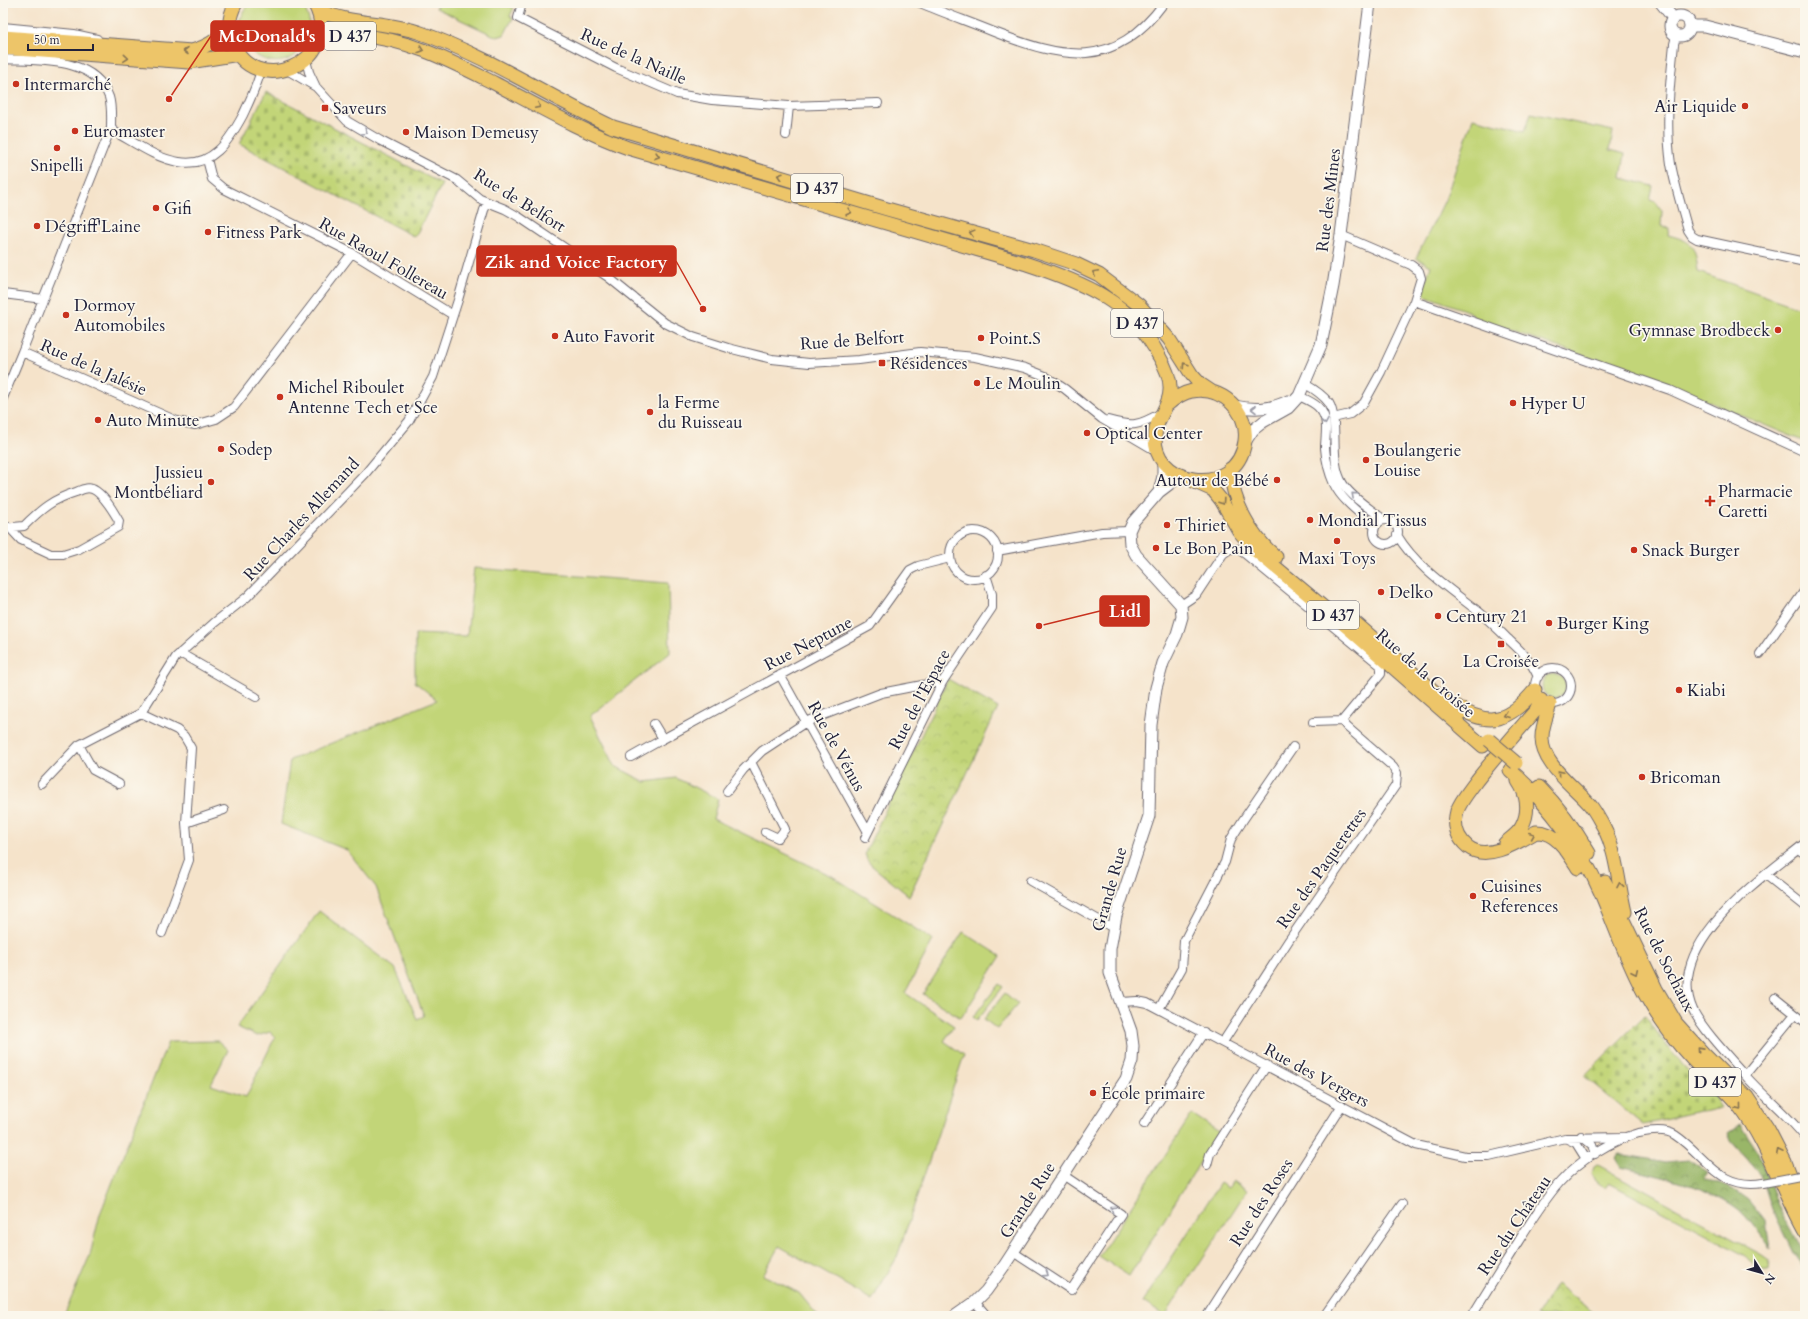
<svg xmlns="http://www.w3.org/2000/svg" width="1808" height="1319" viewBox="0 0 1808 1319" font-family="Cardo,serif">
<defs>
<pattern id="forest-crowns" width="20" height="18" patternUnits="userSpaceOnUse"><rect width="20" height="18" fill="#99b668"/><path d="M2 6a3 3 0 1 1 6 0M12 15a3 3 0 1 1 6 0" fill="none" stroke="#7c9457"/></pattern>
<pattern id="cemetery-stones" width="16" height="16" patternUnits="userSpaceOnUse"><rect width="16" height="16" fill="#c2d578"/><path d="M2 7V4a2 2 0 0 1 4 0v3zM10 15v-3a2 2 0 0 1 4 0v3z" fill="#a6b769"/></pattern>
<pattern id="park-crowns" width="20" height="18" patternUnits="userSpaceOnUse"><rect width="20" height="18" fill="#c2d578"/><path d="M2 6a3 3 0 1 1 6 0M12 15a3 3 0 1 1 6 0" fill="none" stroke="#a6b769"/></pattern>
</defs>
<rect width="100%" height="100%" fill="#fbf7ec"/>
<filter id="ink" filterUnits="userSpaceOnUse"><feTurbulence type="fractalNoise" baseFrequency=".025" numOctaves="2"/><feDisplacementMap in="SourceGraphic" scale="8" xChannelSelector="R" yChannelSelector="G"/><feConvolveMatrix kernelMatrix="1 2 1 2 8 2 1 2 1" color-interpolation-filters="sRGB"/></filter>
<filter id="wash" filterUnits="userSpaceOnUse"><feTurbulence type="fractalNoise" baseFrequency=".012" numOctaves="4" result="noise"/><feDisplacementMap in="SourceGraphic" scale="16" xChannelSelector="R" yChannelSelector="G"/><feGaussianBlur stdDeviation="0.9" result="paint"/><feColorMatrix in="noise" values="0 0 0 0 0 0 0 0 0 0 0 0 0 0 0 0 0 1.4 0 .05"/><feComposite in="paint" operator="in"/></filter>
<g filter="url(#wash)">
<rect width="100%" height="100%" fill="#f5e3ca"/>
<!-- green -->
<path fill="#c2d578" stroke="#727c5a" d="M250,3H300C308,11 313,26 308,37C284,94 212,39 250,3Z
M438,3H504L514,8L510,16L513,18L504,35L497,37L436,8Z
M1531,113L1613,131L1610,150L1625,154L1621,178L1653,186L1650,200L1656,202L1662,211L1661,226L1669,228L1668,235C1695,242 1695,246 1698,272L1805,310V442L1669,385L1474,318L1470,312L1421,294L1431,266L1416,258L1445,200L1473,118L1525,131Z
M474,568L668,583L670,653L590,716L615,766L645,782L676,778L718,799L713,819L832,876L933,940L905,993L954,1026L944,1041L964,1055L897,1257L872,1300L779,1246L763,1275L799,1293L818,1316H70L65,1313L90,1255L100,1214L168,1042L218,1041L228,1050L211,1085L246,1097L275,1037L270,1032L257,1036L237,1027L319,911L395,968L417,1019L424,1016L376,887L347,850L281,824L290,760L437,700L415,682V634L467,636Z
M1542 686a12 12 0 1 1 24 0a12 12 0 1 1-24 0Z
M963,932L1001,956L961,1018L923,994Z
M999,984L1003,987L977,1020L973,1017Z
M1005,993L1018,1004L997,1029L984,1019Z
M1192,1114L1219,1132L1129,1276L1099,1256Z
M1598,1165L1762,1255L1769,1260L1768,1270C1756,1272 1754,1263 1746,1256L1609,1183L1605,1188L1596,1181L1592,1173L1594,1167Z
M1233,1181L1247,1190L1165,1316L1143,1302L1220,1183L1228,1188Z"/>
<!-- forest -->
<path fill="url(#forest-crowns)" stroke="#5e6c52" d="M1740,1124L1757,1150L1779,1207L1799,1246L1805,1253V1270L1793,1253L1772,1209L1761,1175L1731,1141L1728,1132Z
M1619,1154L1666,1162L1689,1160L1708,1172L1704,1178L1734,1190L1748,1200L1766,1222L1770,1249C1762,1237 1753,1222 1743,1213C1712,1186 1659,1177 1621,1167L1615,1157Z"/>
<!-- cemetery -->
<path fill="url(#cemetery-stones)" stroke="#727c5a" d="M266,92L442,184L415,237L239,144Z
M1645,1015C1657,1032 1668,1049 1682,1064C1695,1079 1712,1090 1721,1107L1643,1125L1584,1076Z"/>
<!-- park -->
<path fill="url(#park-crowns)" stroke="#727c5a" d="M948,679L998,708L909,896L871,865L867,860L865,853Z
M1556,1284L1598,1316H1536Z"/>
</g>
<g filter="url(#ink)">
<g fill="none" stroke-linecap="round" stroke-linejoin="round">
<defs>
<path id="minor" d="M522,3L518,18L616,68L677,94L712,100L789,106L878,103
M920,3C944,13 969,22 994,32C1063,59 1114,71 1164,3
M3,27L74,34L97,39
M1676,36L1674,44C1670,84 1665,124 1671,164C1675,186 1682,208 1688,230L1692,236L1697,239L1805,262
M3,59C39,61 94,56 109,97C112,107 111,118 111,128L22,352L177,421L195,425L216,419L234,407L352,253
M306,60L309,72L316,87L347,121L381,141L457,180L480,199L505,209L519,217L608,277L665,323L693,337L728,348L772,359L809,363L859,360L920,352L975,357L1025,368L1045,376L1065,389L1102,419L1158,452
M287,70L316,87
M111,128L115,132C135,143 157,159 179,162C212,168 229,141 243,115C250,100 257,86 261,70
M786,135L789,106
M207,159L212,179L224,189L352,253L453,315
M1341,235L1411,265L1419,271L1421,278L1414,301
M3,294L43,299
M1305,384C1314,389 1323,395 1329,403C1340,422 1328,460 1343,484C1352,498 1371,509 1384,520
M1299,396C1305,399 1313,402 1318,407C1330,418 1325,434 1325,448C1326,461 1329,473 1334,484C1342,501 1361,514 1375,527
M3,398L22,352
M1333,418L1350,414L1364,403L1381,372L1414,301L1670,390L1805,452
M1108,420C1133,427 1138,426 1161,413
M1374 532a12 12 0 1 1 24 0a12 12 0 1 1-24 0Z
M3,528L24,526C41,509 53,499 76,492C83,489 89,486 96,491C106,498 113,511 119,521L118,527L79,549L63,554H51L21,540L9,527
M950 555a24 24 0 1 1 48 0a24 24 0 1 1-48 0Z
M1397,535C1417,568 1450,589 1479,612C1489,620 1499,630 1508,639C1522,652 1530,659 1538,677
M997,551L1102,532L1129,531
M1181,605L1196,595L1223,554L1230,549H1238L1245,554L1381,666V674L1342,721
M180,653L256,697
M1760,654L1805,590
M1535 686a18 18 0 1 1 36 0a18 18 0 1 1-36 0Z
M780,675L868,832
M141,713L177,730L184,736L191,748L186,823L189,860L162,933
M1313,722L1342,721
M663,739L870,626L910,570L918,566L950,558
M631,757L663,739L654,724
M751,762L785,829L778,838L765,832
M42,784L79,745
M119,784L93,770L79,745L141,713L176,657L214,623L247,597L365,474L409,421L433,377L458,300L484,210L488,202
M727,791L743,770L762,751L806,722L881,693L943,681
M186,823L224,810
M865,838L943,681L992,608V594L986,575
M1805,843C1762,878 1663,944 1693,1010C1703,1030 1728,1056 1744,1074C1763,1096 1787,1114 1805,1137
M1798,849L1805,854
M1766,875L1805,906
M1030,881L1113,928
M1121,1002L1137,1001L1147,1003L1416,1145L1465,1156H1489L1565,1138L1626,1137
M1159,1009L1182,968L1184,941L1225,862L1231,839L1243,820L1293,747
M1795,1014L1805,1022
M1223,1042L1289,940L1396,785L1397,773L1393,767L1347,727L1342,721
M1745,1075L1795,1014L1775,998
M1144,1124L1204,1032
M1581,1136L1592,1145L1595,1154
M1565,1138L1576,1143L1586,1159
M1207,1165L1210,1154L1267,1065
M1013,1252L1071,1290L1121,1214L1063,1175
M975,1302L987,1316
M1207,1316L1342,1105
M1324,1316L1402,1204
M1472,1316C1487,1291 1503,1266 1518,1242C1531,1221 1544,1200 1560,1182C1580,1160 1610,1141 1639,1133C1649,1131 1666,1129 1675,1135C1708,1157 1717,1190 1763,1183"/>
<path id="tertiary" d="M1661,3L1673,18
M1670 26a10 10 0 1 1 20 0a10 10 0 1 1-20 0Z
M1690,26H1705L1805,52
M1234,406C1253,410 1270,410 1288,401
M1245,442L1253,430L1263,422L1288,408L1299,396L1321,345L1333,286L1341,235L1370,3
M1159,492L1163,476V461
M955,1316L975,1302L986,1291L1004,1266L1126,1079L1132,1061L1133,1046L1131,1031L1110,973V949L1116,916L1149,816L1151,725L1156,688L1163,663L1177,634L1182,617L1181,605L1136,555L1130,544L1129,531L1133,522L1159,492L1180,476"/>
<path id="primary" d="M236,3C229,15 228,28 232,41C251,101 345,63 315,5
M318,10C350,25 387,21 421,33C488,56 549,97 613,127L887,209L1034,250L1076,264L1099,275L1139,305L1169,339L1192,375L1200,384L1212,392
M3,37L192,51C211,45 218,40 229,24
M318,42C332,39 345,35 360,36C407,38 452,62 494,83C538,106 581,131 628,148L1027,264C1082,282 1131,301 1159,356C1165,366 1171,378 1170,390C1170,405 1159,415 1156,429C1145,486 1237,501 1245,441C1249,411 1222,386 1192,391C1183,393 1175,398 1168,404
M3,48L189,62L239,54
M1230,469C1233,503 1250,535 1276,557
M1195,482L1213,490L1221,500L1239,531L1255,550L1347,627L1483,746
M1345,614L1460,714
M1541,700L1536,710C1516,733 1496,756 1477,780C1470,790 1461,800 1457,811C1453,825 1457,838 1468,847C1487,862 1518,842 1536,832C1556,831 1568,852 1578,868
M1550,704C1547,715 1542,726 1542,737C1541,764 1574,786 1590,805C1595,811 1599,819 1603,826C1617,852 1618,883 1625,912
M1456,706C1490,729 1510,720 1535,690
M1510,770C1546,801 1581,847 1600,891C1615,925 1627,963 1646,996C1659,1019 1674,1040 1692,1059C1707,1075 1726,1089 1739,1106C1769,1144 1781,1191 1805,1232
M1539,787C1559,807 1575,829 1589,853
M1505,843C1511,838 1519,833 1522,826C1530,811 1527,794 1518,781
M1605,882L1656,989L1676,1023L1703,1053L1747,1097L1768,1129L1785,1162L1805,1212"/>
</defs>
<!-- minor casing -->
<use href="#minor" stroke="#6c666d" stroke-width="10"/>
<!-- tertiary casing -->
<use href="#tertiary" stroke="#6c666d" stroke-width="13"/>
<!-- primary casing -->
<use href="#primary" stroke="#6c666d" stroke-width="15"/>
<!-- minor -->
<use href="#minor" stroke="#fff" stroke-width="8"/>
<!-- tertiary -->
<use href="#tertiary" stroke="#fff" stroke-width="11"/>
<!-- primary -->
<use href="#primary" stroke="#edc569" stroke-width="13"/>
<defs>
<path id="minor-bridge" d="M1763,1183L1805,1175"/>
<path id="primary-bridge" d="M1489,740L1516,763"/>
</defs>
<!-- minor-bridge casing -->
<use href="#minor-bridge" stroke="#6c666d" stroke-width="10" stroke-linecap="butt"/>
<!-- primary-bridge casing -->
<use href="#primary-bridge" stroke="#6c666d" stroke-width="15" stroke-linecap="butt"/>
<!-- minor-bridge -->
<use href="#minor-bridge" stroke="#fff" stroke-width="8"/>
<!-- primary-bridge -->
<use href="#primary-bridge" stroke="#edc569" stroke-width="13"/>
</g>
<!-- one-way arrows -->
<defs><path id="oneway-chevron" d="M-2-3.5L2.5 0L-2 3.5" fill="none" stroke-width="1.6" stroke-linecap="round" stroke-linejoin="round"/></defs>
<g stroke="#887452">
<use href="#oneway-chevron" transform="translate(421 50) rotate(19)"/>
<use href="#oneway-chevron" transform="translate(186 51) rotate(180)"/>
<use href="#oneway-chevron" transform="translate(126 58) rotate(5)"/>
<use href="#oneway-chevron" transform="translate(538 106) rotate(27)"/>
<use href="#oneway-chevron" transform="translate(657 156) rotate(16)"/>
<use href="#oneway-chevron" transform="translate(780 176) rotate(-163)"/>
<use href="#oneway-chevron" transform="translate(849 212) rotate(16)"/>
<use href="#oneway-chevron" transform="translate(972 233) rotate(-165)"/>
<use href="#oneway-chevron" transform="translate(1095 273) rotate(-153)"/>
<use href="#oneway-chevron" transform="translate(1185 365) rotate(-124)"/>
<use href="#oneway-chevron" transform="translate(1222 502) rotate(57)"/>
<use href="#oneway-chevron" transform="translate(1506 715) rotate(160)"/>
<use href="#oneway-chevron" transform="translate(1560 773) rotate(-131)"/>
<use href="#oneway-chevron" transform="translate(1532 835) rotate(-23)"/>
<use href="#oneway-chevron" transform="translate(1620 885) rotate(-101)"/>
<use href="#oneway-chevron" transform="translate(1635 972) rotate(65)"/>
<use href="#oneway-chevron" transform="translate(1700 1049) rotate(-132)"/>
<use href="#oneway-chevron" transform="translate(1739 1107) rotate(51)"/>
<use href="#oneway-chevron" transform="translate(1779 1151) rotate(-117)"/>
</g>
<g stroke="#9c9ca7">
<use href="#oneway-chevron" transform="translate(365 132) rotate(30)"/>
<use href="#oneway-chevron" transform="translate(1254 409) rotate(-180)"/>
<use href="#oneway-chevron" transform="translate(1325 422) rotate(80)"/>
<use href="#oneway-chevron" transform="translate(1354 495) rotate(-138)"/>
<use href="#oneway-chevron" transform="translate(1113 1209) rotate(-146)"/>
<use href="#oneway-chevron" transform="translate(1046 1274) rotate(33)"/>
</g>
</g>
<!-- markers -->
<g fill="#c8321e" stroke="#fbf7ec" stroke-width="1.5">
<circle cx="16" cy="84" r="4"/>
<circle cx="1745" cy="106" r="4"/>
<rect x="321" y="104" width="8" height="8" rx="2"/>
<circle cx="75" cy="131" r="4"/>
<circle cx="406" cy="132" r="4"/>
<circle cx="57" cy="148" r="4"/>
<circle cx="156" cy="208" r="4"/>
<circle cx="37" cy="226" r="4"/>
<circle cx="208" cy="232" r="4"/>
<circle cx="66" cy="315" r="4"/>
<circle cx="1778" cy="330" r="4"/>
<circle cx="555" cy="336" r="4"/>
<circle cx="981" cy="338" r="4"/>
<rect x="878" y="359" width="8" height="8" rx="2"/>
<circle cx="977" cy="383" r="4"/>
<circle cx="280" cy="397" r="4"/>
<circle cx="1513" cy="403" r="4"/>
<circle cx="650" cy="412" r="4"/>
<circle cx="98" cy="420" r="4"/>
<circle cx="1087" cy="433" r="4"/>
<circle cx="221" cy="449" r="4"/>
<circle cx="1366" cy="460" r="4"/>
<circle cx="1277" cy="480" r="4"/>
<circle cx="211" cy="482" r="4"/>
<path d="M1708 495h4v4h4v4h-4v4h-4v-4h-4v-4h4z"/>
<circle cx="1310" cy="520" r="4"/>
<circle cx="1167" cy="525" r="4"/>
<circle cx="1337" cy="541" r="4"/>
<circle cx="1156" cy="548" r="4"/>
<circle cx="1634" cy="550" r="4"/>
<circle cx="1381" cy="592" r="4"/>
<circle cx="1438" cy="616" r="4"/>
<circle cx="1549" cy="623" r="4"/>
<rect x="1497" y="640" width="8" height="8" rx="2"/>
<circle cx="1679" cy="690" r="4"/>
<circle cx="1642" cy="777" r="4"/>
<circle cx="1473" cy="896" r="4"/>
<circle cx="1093" cy="1093" r="4"/>
</g>
<g text-anchor="middle" stroke-width="3.5" stroke-linejoin="round" paint-order="stroke">
<!-- shield labels -->
<g fill="#fbf7ec" stroke="#636270" stroke-width="1">
<rect x="324" y="22" width="52" height="28" rx="3"/>
<rect x="791" y="174" width="52" height="28" rx="3"/>
<rect x="1111" y="309" width="52" height="28" rx="3"/>
<rect x="1307" y="601" width="52" height="28" rx="3"/>
<rect x="1689" y="1068" width="52" height="28" rx="3"/>
</g>
<g font-size="16" font-weight="bold" fill="#22223b">
<text x="350" y="42">D 437</text>
<text x="817" y="194">D 437</text>
<text x="1137" y="329">D 437</text>
<text x="1333" y="621">D 437</text>
<text x="1715" y="1088">D 437</text>
</g>
<!-- street labels -->
<g font-size="17" fill="#22223b" stroke="#fbf7ec">
<text transform="translate(634 56) rotate(24)" y="6">Rue de la Naille</text>
<text transform="translate(520 200) rotate(32)" y="6">Rue de Belfort</text>
<text transform="translate(1328 200) rotate(-83)" y="6">Rue des Mines</text>
<text transform="translate(384 258) rotate(30)" y="6">Rue Raoul Follereau</text>
<text transform="translate(852 340) rotate(-4)" y="6">Rue de Belfort</text>
<text transform="translate(94 367) rotate(24)" y="6">Rue de la Jalésie</text>
<text transform="translate(301 519) rotate(-47)" y="6">Rue Charles Allemand</text>
<text transform="translate(808 643) rotate(-28)" y="6">Rue Neptune</text>
<text transform="translate(1426 673) rotate(41)" y="6">Rue de la Croisée</text>
<text transform="translate(919 699) rotate(-62)" y="6">Rue de l'Espace</text>
<text transform="translate(837 746) rotate(61)" y="6">Rue de Vénus</text>
<text transform="translate(1321 868) rotate(-55)" y="6">Rue des Paquerettes</text>
<text transform="translate(1109 889) rotate(-74)" y="6">Grande Rue</text>
<text transform="translate(1665 959) rotate(63)" y="6">Rue de Sochaux</text>
<text transform="translate(1317 1075) rotate(28)" y="6">Rue des Vergers</text>
<text transform="translate(1027 1200) rotate(-57)" y="6">Grande Rue</text>
<text transform="translate(1261 1202) rotate(-57)" y="6">Rue des Roses</text>
<text transform="translate(1514 1225) rotate(-56)" y="6">Rue du Château</text>
</g>
<!-- poi labels -->
<g font-size="17" fill="#22223b" stroke="#fbf7ec" text-anchor="start">
<text x="24" y="90">Intermarché</text>
<text x="1737" y="112" text-anchor="end">Air Liquide</text>
<text x="333" y="114">Saveurs</text>
<text x="83" y="137">Euromaster</text>
<text x="414" y="138">Maison Demeusy</text>
<text x="57" y="171" text-anchor="middle">Snipelli</text>
<text x="164" y="214">Gifi</text>
<text x="45" y="232">Dégriff'Laine</text>
<text x="216" y="238">Fitness Park</text>
<text x="74" y="311">Dormoy<tspan x="74" dy="20">Automobiles</tspan></text>
<text x="1770" y="336" text-anchor="end">Gymnase Brodbeck</text>
<text x="563" y="342">Auto Favorit</text>
<text x="989" y="344">Point.S</text>
<text x="890" y="369">Résidences</text>
<text x="985" y="389">Le Moulin</text>
<text x="288" y="393">Michel Riboulet<tspan x="288" dy="20">Antenne Tech et Sce</tspan></text>
<text x="658" y="408">la Ferme<tspan x="658" dy="20">du Ruisseau</tspan></text>
<text x="1521" y="409">Hyper U</text>
<text x="106" y="426">Auto Minute</text>
<text x="1095" y="439">Optical Center</text>
<text x="229" y="455">Sodep</text>
<text x="1374" y="456">Boulangerie<tspan x="1374" dy="20">Louise</tspan></text>
<text x="203" y="478" text-anchor="end">Jussieu<tspan x="203" dy="20">Montbéliard</tspan></text>
<text x="1269" y="486" text-anchor="end">Autour de Bébé</text>
<text x="1718" y="497">Pharmacie<tspan x="1718" dy="20">Caretti</tspan></text>
<text x="1318" y="526">Mondial Tissus</text>
<text x="1175" y="531">Thiriet</text>
<text x="1164" y="554">Le Bon Pain</text>
<text x="1642" y="556">Snack Burger</text>
<text x="1337" y="564" text-anchor="middle">Maxi Toys</text>
<text x="1389" y="598">Delko</text>
<text x="1446" y="622">Century 21</text>
<text x="1557" y="629">Burger King</text>
<text x="1501" y="667" text-anchor="middle">La Croisée</text>
<text x="1687" y="696">Kiabi</text>
<text x="1650" y="783">Bricoman</text>
<text x="1481" y="892">Cuisines<tspan x="1481" dy="20">References</tspan></text>
<text x="1101" y="1099">École primaire</text>
</g>
</g>
<!-- callouts -->
<path fill="none" stroke="#c8321e" stroke-width="1.5" d="M169 99L211 36M703 309L676 261M1039 626L1100 611"/>
<g fill="#c8321e" stroke="#fbf7ec" stroke-width="1.5">
<circle cx="169" cy="99" r="4"/>
<circle cx="703" cy="309" r="4"/>
<circle cx="1039" cy="626" r="4"/>
</g>
<g fill="#c8321e" stroke="#c8321e" stroke-width="1.5">
<rect x="211" y="21" width="113" height="30" rx="4"/>
<rect x="477" y="246" width="199" height="30" rx="4"/>
<rect x="1100" y="596" width="49" height="30" rx="4"/>
</g>
<g font-size="18" text-anchor="middle" font-weight="bold" fill="#fff">
<text x="267" y="42">McDonald's</text>
<text x="576" y="268">Zik and Voice Factory</text>
<text x="1125" y="617">Lidl</text>
</g>
<!-- margin -->
<rect width="1808" height="1319" fill="none" stroke="#fbf7ec" stroke-width="16"/>
<!-- north arrow -->
<g transform="translate(1762 1273) rotate(127)" stroke="#fbf7ec" stroke-width="3" paint-order="stroke">
<path d="M0-3L7 15L0 10L-7 15Z" fill="#22223b"/>
<text y="-6" font-size="11" font-weight="bold" text-anchor="middle" fill="#22223b">N</text>
</g>
<!-- scale -->
<path d="M28 44v6h65v-6" fill="none" stroke="#22223b" stroke-width="2"/>
<text x="34" y="44" font-size="12" fill="#22223b" stroke="#fbf7ec" stroke-width="3" paint-order="stroke">50 m</text>
</svg>
